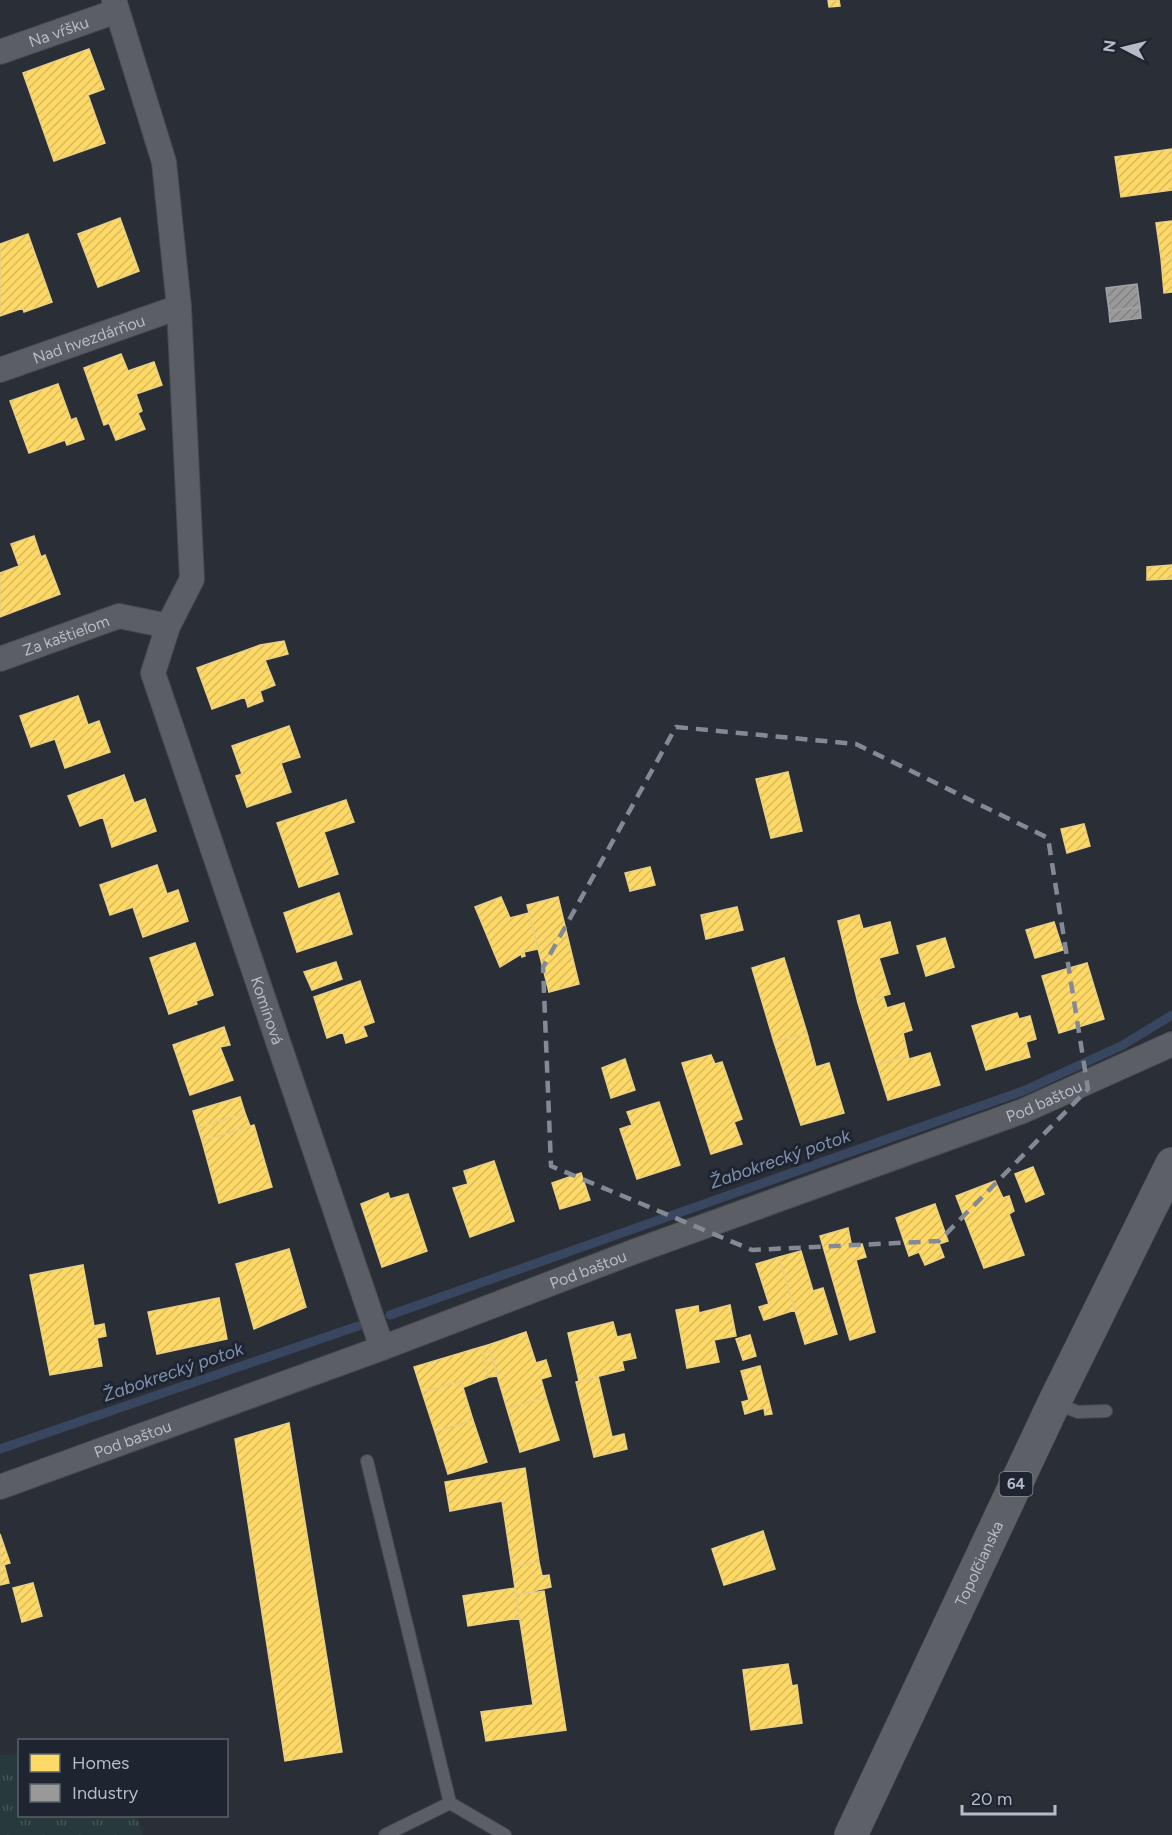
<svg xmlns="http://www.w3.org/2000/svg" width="1172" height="1835" viewBox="0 0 1172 1835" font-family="Figtree,sans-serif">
<defs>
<pattern id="park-tufts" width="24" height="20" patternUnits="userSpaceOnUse" patternTransform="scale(1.5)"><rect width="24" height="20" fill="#27393c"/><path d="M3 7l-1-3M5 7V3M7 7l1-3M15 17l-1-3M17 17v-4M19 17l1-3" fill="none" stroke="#445457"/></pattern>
<pattern id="homes-hatch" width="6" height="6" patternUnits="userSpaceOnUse" patternTransform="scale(1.5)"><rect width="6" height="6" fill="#ffd966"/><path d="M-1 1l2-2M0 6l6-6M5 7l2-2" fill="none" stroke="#d7b95e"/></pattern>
<pattern id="industry-hatch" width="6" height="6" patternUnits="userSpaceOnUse" patternTransform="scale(1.5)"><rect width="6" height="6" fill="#999"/><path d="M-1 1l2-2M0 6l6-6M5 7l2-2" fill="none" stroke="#808182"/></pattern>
</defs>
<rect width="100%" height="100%" fill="#2a2f37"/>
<!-- park -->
<path fill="url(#park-tufts)" d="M19,1754L20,1816H137L143,1835H0V1755Z"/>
<!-- homes -->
<path fill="url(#homes-hatch)" stroke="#e9d083" stroke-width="1.5" d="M828,0H839L840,6L829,7Z
M89,49L104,89L88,95L105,143L54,161L23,73Z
M1172,149V190L1121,197L1115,157Z
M120,218L139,271L98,287L78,234Z
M1172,221V256L1161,258L1156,223Z
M28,234L52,302L24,312L23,308L0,316V244Z
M1172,256V292L1164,293L1161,258Z
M121,354L128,371L154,362L162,385L136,394L142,411L138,413L145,429L116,440L109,423L104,425L84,368Z
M58,384L71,420L76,418L84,439L67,445L65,440L29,453L10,401Z
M34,536L41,557L45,555L60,594L0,617V573L19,566L11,544Z
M1172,565V579L1147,580V567Z
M284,641L288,654L265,660L275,685L260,691L263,701L248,707L245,697L212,709L197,668L260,645Z
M78,696L88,725L99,721L110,752L65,768L55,739L31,747L20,716Z
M289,726L300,757L281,763L291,792L247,807L236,776L242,774L232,746Z
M788,772L802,831L771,838L756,779Z
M124,775L134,803L145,799L156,831L112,847L103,817L80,826L68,796Z
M346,800L354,822L324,832L338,874L299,887L277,823Z
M1084,824L1090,846L1067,853L1061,829Z
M157,865L167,894L178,890L188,921L143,937L133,907L110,915L100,885Z
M650,867L655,885L630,891L625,873Z
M339,893L352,934L297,952L284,913Z
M501,897L510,918L529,913L538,949L524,952L525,956L522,957L521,954L500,967L475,907Z
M558,897L579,984L549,992L527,905Z
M737,907L743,930L706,939L701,915Z
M859,915L863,929L890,922L898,953L879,958L890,994L858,1003L838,921Z
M1054,922L1063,950L1035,958L1026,930Z
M945,938L954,967L926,976L917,946Z
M195,943L213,995L196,1001L197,1004L169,1014L150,958Z
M784,958L807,1033L774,1042L752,968Z
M336,962L342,979L312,990L304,972Z
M1087,963L1104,1019L1059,1033L1042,976Z
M360,981L374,1022L363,1026L367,1036L346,1043L343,1032L327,1038L314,997Z
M883,996L887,1008L904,1003L912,1030L903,1033L908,1055L877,1065L858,1003Z
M1017,1013L1019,1019L1030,1016L1036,1039L1026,1042L1030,1057L986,1070L972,1026Z
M224,1027L230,1045L220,1047L233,1080L190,1095L173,1045Z
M807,1033L816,1067L829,1063L844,1113L801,1125L774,1042Z
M930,1053L940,1085L888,1100L877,1065L908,1055L909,1059Z
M711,1055L715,1064L722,1062L742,1119L734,1122L742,1144L711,1154L682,1063Z
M625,1059L635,1090L611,1098L602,1068Z
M240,1097L245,1113L198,1128L193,1111Z
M659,1102L680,1165L637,1179L620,1129L632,1125L627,1112Z
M245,1113L250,1126L202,1141L198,1128Z
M254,1125L272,1187L219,1203L202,1141Z
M494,1161L514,1221L470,1237L453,1188L468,1184L464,1171Z
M1033,1167L1044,1194L1026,1202L1015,1174Z
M581,1173L590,1200L560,1209L552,1183Z
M995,1181L1003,1198L1009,1196L1014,1211L1009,1214L1024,1255L984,1268L956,1196Z
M388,1193L390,1199L408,1194L427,1251L382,1267L361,1204Z
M935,1204L948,1241L939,1244L944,1257L925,1265L919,1252L909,1256L896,1218Z
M848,1228L852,1248L862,1244L866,1257L856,1260L875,1332L850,1340L820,1236Z
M289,1249L306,1307L254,1329L236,1264Z
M801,1251L813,1291L823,1288L837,1334L805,1344L779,1257Z
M779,1257L795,1310L764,1320L759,1307L769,1304L756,1264Z
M83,1265L94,1326L104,1324L106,1336L97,1338L102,1366L50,1375L30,1275Z
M219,1298L227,1339L157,1354L148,1312Z
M730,1305L736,1336L714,1340L719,1362L687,1368L676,1310L698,1306L699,1313Z
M613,1322L617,1337L630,1334L636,1358L622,1361L624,1370L579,1381L568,1333Z
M526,1332L536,1363L546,1360L551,1376L541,1379L546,1397L507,1409L488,1345Z
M750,1335L756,1356L743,1360L736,1339Z
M488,1345L498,1376L489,1377L481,1347Z
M481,1347L489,1377L464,1387L461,1381L422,1392L414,1367Z
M760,1366L772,1414L765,1415L764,1408L745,1414L742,1402L749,1400L741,1371Z
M598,1376L612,1437L624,1434L627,1449L594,1457L576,1382Z
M461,1381L473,1420L435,1432L422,1392Z
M546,1397L559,1440L520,1452L507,1409Z
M473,1420L487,1462L448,1474L435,1432Z
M289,1423L342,1752L285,1761L235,1439Z
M525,1468L539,1562L512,1567L502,1501L450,1511L445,1482Z
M763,1531L775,1569L724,1585L712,1549Z
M0,1534L10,1563L0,1566Z
M539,1562L542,1576L549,1575L551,1587L516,1595L512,1567Z
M4,1564L9,1583L0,1585V1566Z
M33,1583L42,1616L22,1622L13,1588Z
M515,1588L520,1618L468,1626L463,1596Z
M544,1591L566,1730L486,1741L481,1712L533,1705L516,1595Z
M788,1664L792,1686L797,1685L802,1723L751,1730L743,1670Z"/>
<!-- industry -->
<path fill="url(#industry-hatch)" stroke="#a1a3a7" stroke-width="1.5" d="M1137,284L1140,307L1109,311L1106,288Z
M1140,307L1141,318L1110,322L1109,311Z"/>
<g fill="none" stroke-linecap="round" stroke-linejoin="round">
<!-- stream -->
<path stroke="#39465f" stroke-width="9" d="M390,1315L1023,1091L1123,1045L1172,1015
M0,1449L358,1326"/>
<defs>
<path id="lane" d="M1055,1403L1078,1412L1106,1411
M367,1461L450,1803L505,1835
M385,1835L450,1803"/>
<g id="street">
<path id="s1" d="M114,0L164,162L179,307L192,579L168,626L153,673L382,1348"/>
<path id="s2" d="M0,52L117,11"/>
<path id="s3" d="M0,370L179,307"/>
<path id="s4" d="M0,659L119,616L168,626"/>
<path id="s5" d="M0,1487L382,1348L633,1252L1023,1111L1172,1044"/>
</g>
<g id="primary">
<path id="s6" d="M851,1835L1054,1403L1172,1164"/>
</g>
</defs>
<!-- lane casing -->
<use href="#lane" stroke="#464a50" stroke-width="14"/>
<!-- street casing -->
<use href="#street" stroke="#464a50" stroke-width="26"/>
<!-- primary casing -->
<use href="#primary" stroke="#484c54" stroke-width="34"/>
<!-- lane -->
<use href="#lane" stroke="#5b5e65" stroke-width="12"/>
<!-- street -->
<use href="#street" stroke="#5b5e65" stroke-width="24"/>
<!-- primary -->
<use href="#primary" stroke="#5d6066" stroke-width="33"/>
</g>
<!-- marked area -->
<path fill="none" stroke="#848a95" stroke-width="4.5" stroke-dasharray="12 8" stroke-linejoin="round" d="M676,727L856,744L1048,838L1088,1089L939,1241L752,1250L551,1166L543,967Z"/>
<g text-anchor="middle" stroke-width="6" stroke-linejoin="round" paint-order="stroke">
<!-- shield labels -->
<rect fill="#1e2531" stroke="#888e9b" stroke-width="1.5" x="999.5" y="1472" width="33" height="24" rx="4.5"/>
<g font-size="15" font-weight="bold" fill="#b5bbc8">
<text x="1016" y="1489">64</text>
</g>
<!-- street labels -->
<g font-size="16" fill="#b5bbc8" stroke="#1e2531">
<text dy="6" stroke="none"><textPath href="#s2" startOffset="62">Na vŕšku</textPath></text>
<text dy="6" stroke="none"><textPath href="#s3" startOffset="94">Nad hvezdárňou</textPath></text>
<text dy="6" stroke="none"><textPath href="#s4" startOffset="70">Za kaštieľom</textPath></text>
<text dy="6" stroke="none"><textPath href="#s1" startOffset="1046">Komínová</textPath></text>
<text dy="6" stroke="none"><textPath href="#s5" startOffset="1113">Pod baštou</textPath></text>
<text dy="6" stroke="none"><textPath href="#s5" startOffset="627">Pod baštou</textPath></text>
<text dy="6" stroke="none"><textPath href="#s5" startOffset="141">Pod baštou</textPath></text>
<text dy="6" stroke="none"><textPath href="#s6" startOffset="300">Topoľčianska</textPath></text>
</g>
<!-- water labels -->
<g font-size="18" font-style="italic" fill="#7e90ae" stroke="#1e2531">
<text transform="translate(780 1159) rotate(-19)" y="6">Žabokrecký potok</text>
<text transform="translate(173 1372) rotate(-19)" y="6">Žabokrecký potok</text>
</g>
</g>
<!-- legend -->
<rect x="18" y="1739" width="210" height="78" fill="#1e2531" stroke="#5a616d" stroke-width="1.5"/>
<rect x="30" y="1754" width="30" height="18" fill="#ffd966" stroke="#5a616d" stroke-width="1.5"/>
<text x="72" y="1769" font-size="18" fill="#b5bbc8">Homes</text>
<rect x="30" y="1784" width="30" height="18" fill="#999999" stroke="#5a616d" stroke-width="1.5"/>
<text x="72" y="1799" font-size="18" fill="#b5bbc8">Industry</text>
<!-- north arrow -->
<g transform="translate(1124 48) rotate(277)" stroke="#1e2531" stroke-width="4.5" paint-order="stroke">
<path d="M0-4.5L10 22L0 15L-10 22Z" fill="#b5bbc8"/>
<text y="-9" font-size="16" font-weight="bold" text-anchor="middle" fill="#b5bbc8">N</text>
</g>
<!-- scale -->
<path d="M962 1805v9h93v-9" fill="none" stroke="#b5bbc8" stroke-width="3"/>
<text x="971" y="1805" font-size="18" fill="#b5bbc8" stroke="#1e2531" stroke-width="4.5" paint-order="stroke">20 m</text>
</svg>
